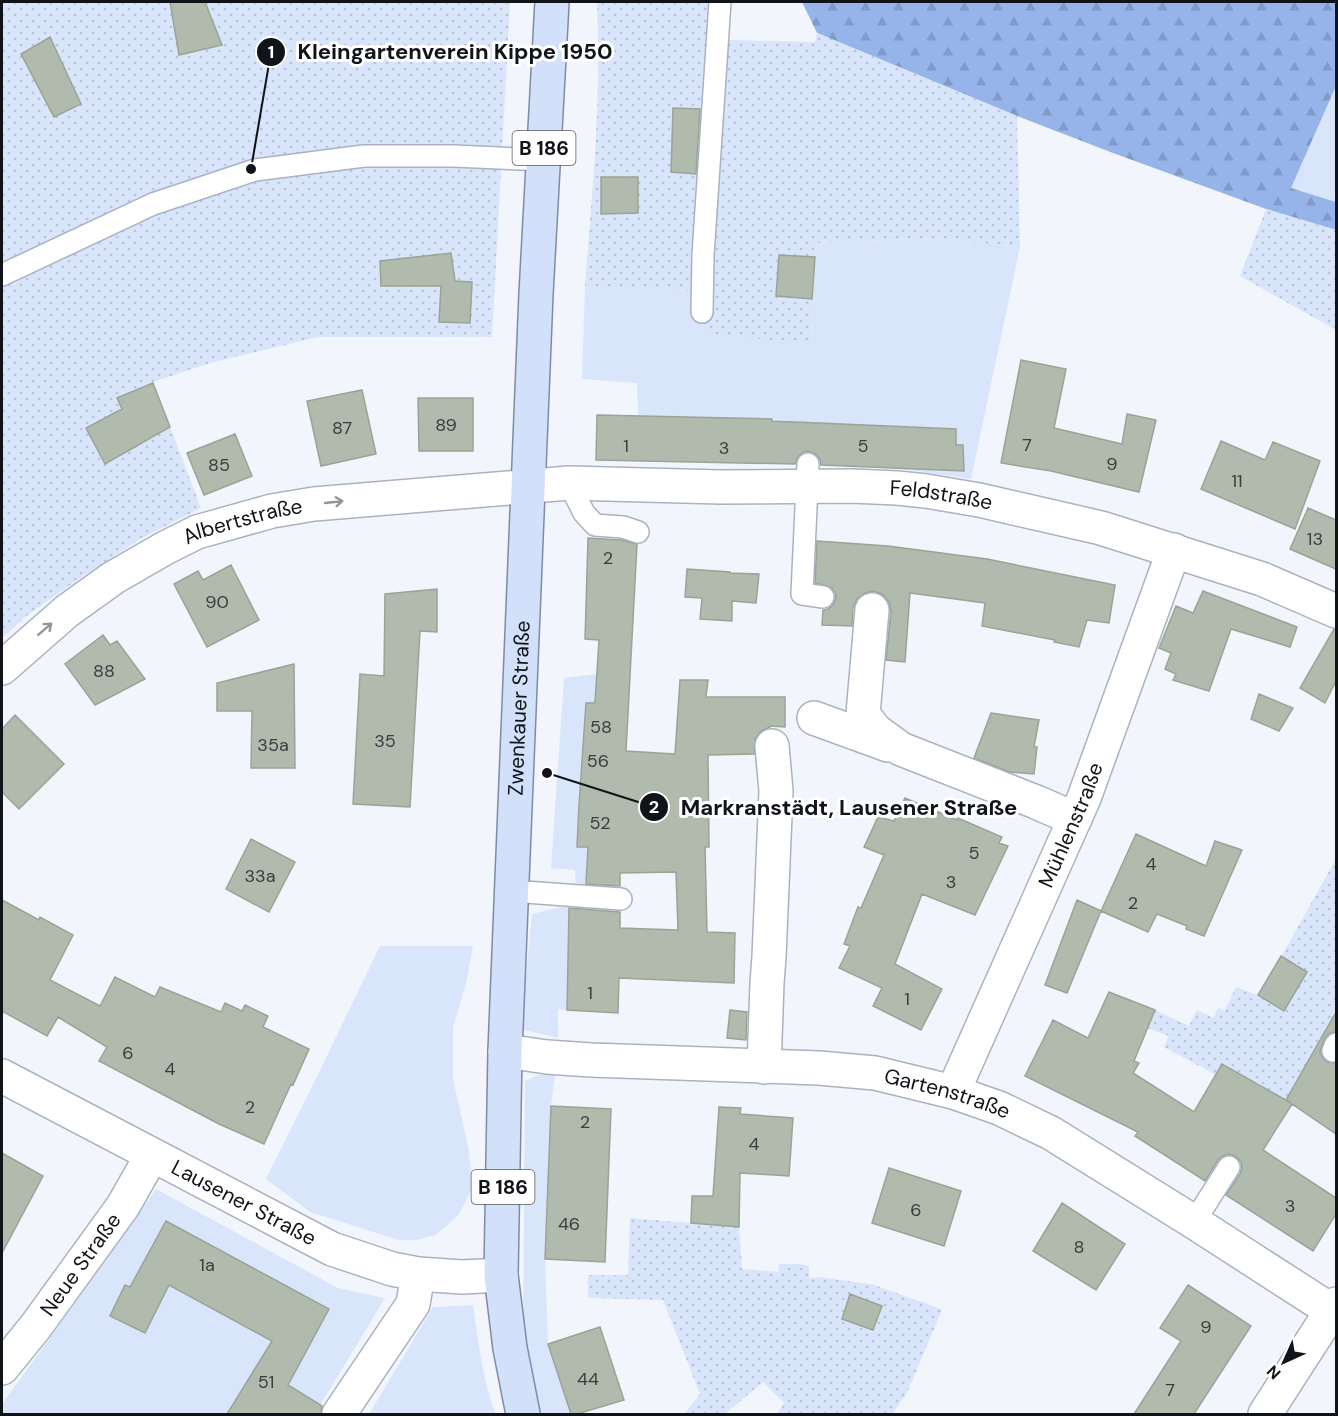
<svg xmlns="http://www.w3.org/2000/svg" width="1338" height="1416" viewBox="0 0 1338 1416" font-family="'DM Sans',sans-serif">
<defs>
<pattern id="forest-firs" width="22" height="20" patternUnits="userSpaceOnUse" patternTransform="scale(1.5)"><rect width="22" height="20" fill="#97b4ea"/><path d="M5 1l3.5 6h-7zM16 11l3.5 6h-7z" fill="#819ac8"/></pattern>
<pattern id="garden-dots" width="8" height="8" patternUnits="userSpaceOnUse" patternTransform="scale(1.5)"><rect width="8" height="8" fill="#d9e5fb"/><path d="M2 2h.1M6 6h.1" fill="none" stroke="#b9c4d6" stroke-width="1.8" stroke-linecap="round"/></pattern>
</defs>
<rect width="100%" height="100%" fill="#f2f6fc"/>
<!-- green -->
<path fill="#d9e5fb" d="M1336,86V202L1290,188Z
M935,238L1020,247L971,479L903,469L905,427L822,424L772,419L638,416L637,383L582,379L585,286L696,291L711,321L811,343L815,243Z
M597,674L595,703H586L585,721L593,752H582L577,847H588L586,889H576L575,870L551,868L564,678Z
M569,905L567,1010L558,1009V1038L521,1029L532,914Z
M380,946H473L466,984L453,1027V1079L469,1151L471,1169L472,1185L469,1195L459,1214L450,1223L435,1235L417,1240H399L310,1212L266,1179L309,1093Z
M538,1075H555L551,1106L545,1259L548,1343L571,1414H541L535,1399L523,1337L525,1081Z
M156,1189L338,1288L385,1298L315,1414H2V1404L102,1266Z
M473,1305C478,1339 483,1383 496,1414H369L433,1307Z"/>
<!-- forest -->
<path fill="url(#forest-firs)" d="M802,2H1336V86L1291,188L1336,202V230L1266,209L1113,153L1017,116L817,33Z"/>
<!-- garden -->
<path fill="url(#garden-dots)" d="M2,2H510L492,337H318L210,363L153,382L201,508L142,538L77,580L25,617L2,638Z
M597,2H704L712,5L725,40L815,42L817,33L1017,116L1020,247L935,238L815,243L811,343L710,335V321L694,320L696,291L585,286C592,191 602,96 597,2Z
M1266,209L1336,230V330L1240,276Z
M1336,859V1007L1332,1015L1336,1019V1026L1312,1064L1299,1093L1291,1106L1269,1093L1216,1075L1164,1047L1169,1036L1147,1028L1155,1010L1189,1026L1197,1010L1213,1018L1218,1008L1225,1010L1236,987L1260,996L1294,995L1307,972L1281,957Z
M630,1218L739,1227L742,1269L778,1272L779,1264H799L809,1266V1278L818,1277L871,1284L930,1305L942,1310L907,1393L892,1414H777L784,1403L763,1382L725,1414H684L700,1394L663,1300L588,1298V1275H628Z"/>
<!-- building -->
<path fill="#b0bbad" stroke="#99a496" stroke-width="1.5" d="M170,2H205L222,45L179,55Z
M50,37L81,104L54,117L21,54Z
M673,108L700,109L696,174L671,172Z
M601,177H638V213L601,214Z
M451,253L455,281L472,282L470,323L439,322L441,286H381L380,261Z
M779,255L815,257L812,299L776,296Z
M1021,360L1066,369L1054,428L1122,444L1127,414L1156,420L1139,492L1051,471L1001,463Z
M153,383L170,427L105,464L86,428L122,409L117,398Z
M362,390L376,454L321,466L307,401Z
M418,398H473V451H419Z
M597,415L772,419V421L956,429V445H963L964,471L821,465L820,459L815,454L808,451L803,452L798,457L795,464L596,460Z
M235,434L252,476L204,495L187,453Z
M1221,441L1265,460L1273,442L1320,461L1295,529L1201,489Z
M1308,508L1336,520V569L1290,549Z
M588,538L621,540L637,544L626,751L675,754L680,680H708L706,697H785V727L770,726V727L761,731L755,739L754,754L708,755L709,847H705L707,932L735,933L734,983L619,978L618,1013L567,1010L569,908L620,912V928L678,930L676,872L620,873V886L586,884L588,847H577L579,805L586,703H595L599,640L585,639Z
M817,541L888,546L987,559L1115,585L1109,623L1087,620L1079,647L1054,642L1055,640L982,626L985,603L910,593L905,662L886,660L891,611L889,602L882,594L873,591L865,593L857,599L853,608L852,626L822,625L823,610L828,609L833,605L836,598L835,592L830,587L815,583Z
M231,565L259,620L207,647L174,584L198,571L203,580Z
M687,569L730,572V573L759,574L756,603L732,601V621L700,619L702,598L685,597Z
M437,589V632L420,631L410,807L353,804L360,674L384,676L385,594Z
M1203,591L1297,627L1290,647L1231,629L1209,691L1173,680L1176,674L1165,669L1171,653L1159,648L1176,606L1193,613Z
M1334,629H1336V681L1325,703L1300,688Z
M103,635L110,645L117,641L145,679L95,705L65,664Z
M294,664L295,768H251L252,711H217V683Z
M1259,694L1293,708L1279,731L1251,719Z
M991,713L1039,720L1034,747H1037L1034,774L1010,772L974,758Z
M15,715L64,764L19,809L2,792V729Z
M905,798L957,820L958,818L1002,837L999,843L1008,846L975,915L922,894L895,964L942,989L921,1030L873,1006L882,988L839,968L850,946L844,944L858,907L861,908L884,855L864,847L878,817L894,821Z
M1136,834L1206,866L1215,841L1242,850L1204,936L1186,929L1187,926L1157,914L1148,932L1101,911Z
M251,839L295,862L269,912L226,889Z
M2,900L39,920L40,917L73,935L50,980L100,1006L115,977L155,997L160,987L221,1012L225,1003L242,1011L245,1005L268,1016L263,1027L309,1049L293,1085L291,1084L264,1144L219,1124L99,1061L107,1047L58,1017L47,1036L2,1011Z
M1077,900L1101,911L1067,993L1045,985Z
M1281,956L1307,972L1284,1011L1258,995Z
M1109,992L1155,1010L1134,1061L1139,1063L1133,1073L1194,1112L1222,1064L1291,1103L1286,1100L1336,1012V1032L1328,1034L1324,1039L1320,1052L1323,1058L1327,1062L1336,1063V1134L1292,1104L1263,1150L1336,1198V1214L1313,1251L1226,1195L1240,1174L1242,1168L1241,1162L1235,1156L1229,1154L1223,1156L1218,1160L1205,1181L1135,1136L1138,1132L1025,1076L1053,1020L1088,1038Z
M730,1010L747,1012L746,1040L727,1038Z
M551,1106L611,1109L605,1262L545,1259Z
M719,1107L741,1108L740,1114L793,1118L789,1176L740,1173L739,1227L691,1223L692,1196H713Z
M2,1153L43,1176L2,1253Z
M889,1168L961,1191L944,1246L872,1223Z
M1062,1203L1125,1244L1096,1290L1033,1251Z
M166,1221L329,1309L288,1385L322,1406L321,1414H227L272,1341L169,1285L145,1333L110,1316L125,1285L130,1287Z
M1188,1285L1251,1326L1194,1414H1134L1181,1341L1160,1328Z
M850,1294L882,1306L873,1330L842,1319Z
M600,1327L624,1400L577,1414H571L548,1344Z"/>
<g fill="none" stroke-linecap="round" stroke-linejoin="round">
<defs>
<path id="service" d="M2,275L153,204L255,170L364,156H454L544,160
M702,312L703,255L720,2
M808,464L802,594L823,597
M569,483L584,513L595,525L623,527L638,532
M511,891L621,899
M1333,1051L1336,1044
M1194,1222L1229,1167"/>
<g id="minor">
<path d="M872,610L863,714L875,730L901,749L1036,802L1075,819"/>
<path id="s1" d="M2,668L67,611L113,578L165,548L197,532L272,511L314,504L569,483L721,487L852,486L897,488L926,491L979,500L1101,528L1262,579L1336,611"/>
<path d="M814,718L888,745"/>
<path id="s2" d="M505,1051L547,1057L591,1060L819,1068L875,1073L953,1092L999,1108L1051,1133L1194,1222L1332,1311"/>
<path d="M764,1067L767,983L769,957L776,791L772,746"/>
<path id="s3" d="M2,1076L332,1249L392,1269L418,1274L462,1277L501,1275"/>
<path id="s4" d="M953,1092L1084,798L1174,550"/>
<path id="s5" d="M2,1368L36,1326L123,1206L152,1155"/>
<path d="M339,1414L413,1304L418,1274"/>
<path d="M1265,1414L1336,1304"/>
</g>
<g id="primary">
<path id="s6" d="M523,1414L510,1348L501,1275L505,1051L536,294L552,2"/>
</g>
</defs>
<!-- service casing -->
<use href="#service" stroke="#aab2c1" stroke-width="24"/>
<!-- minor casing -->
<use href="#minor" stroke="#aab2c1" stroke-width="36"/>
<!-- primary casing -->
<use href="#primary" stroke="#7c8ba8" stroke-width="36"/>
<!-- service -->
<use href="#service" stroke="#fff" stroke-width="21"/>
<!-- minor -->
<use href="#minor" stroke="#fff" stroke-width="33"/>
<!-- primary -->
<use href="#primary" stroke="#d3e0fa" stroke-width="33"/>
</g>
<!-- one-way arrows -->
<defs><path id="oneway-shaft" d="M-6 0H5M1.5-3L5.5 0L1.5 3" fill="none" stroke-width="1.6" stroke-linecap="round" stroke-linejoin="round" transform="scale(1.5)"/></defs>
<g stroke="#939597">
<use href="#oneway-shaft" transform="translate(334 502) rotate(-6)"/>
<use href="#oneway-shaft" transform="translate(45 629) rotate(-41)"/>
</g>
<g text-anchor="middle" stroke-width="6" stroke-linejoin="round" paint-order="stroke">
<!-- number labels -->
<g font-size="18" fill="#383d3d">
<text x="446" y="431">89</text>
<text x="342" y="434">87</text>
<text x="1027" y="451">7</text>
<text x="626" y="452">1</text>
<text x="863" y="452">5</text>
<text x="724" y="454">3</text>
<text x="1112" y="470">9</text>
<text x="219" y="471">85</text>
<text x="1237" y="487">11</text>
<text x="1315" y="545">13</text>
<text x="608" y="564">2</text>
<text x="217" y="608">90</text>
<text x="104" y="677">88</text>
<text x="601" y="733">58</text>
<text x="385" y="747">35</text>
<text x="273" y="751">35a</text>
<text x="598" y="767">56</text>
<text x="600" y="829">52</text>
<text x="974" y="859">5</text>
<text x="1151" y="870">4</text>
<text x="260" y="882">33a</text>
<text x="951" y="888">3</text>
<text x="1133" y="909">2</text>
<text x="590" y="999">1</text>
<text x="907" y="1005">1</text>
<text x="128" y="1059">6</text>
<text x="170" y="1075">4</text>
<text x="250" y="1113">2</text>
<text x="585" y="1128">2</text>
<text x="754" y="1150">4</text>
<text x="1290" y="1212">3</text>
<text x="916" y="1216">6</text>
<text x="569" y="1230">46</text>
<text x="1079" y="1253">8</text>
<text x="207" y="1271">1a</text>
<text x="1206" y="1333">9</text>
<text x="588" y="1385">44</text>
<text x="266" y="1388">51</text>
<text x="1170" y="1396">7</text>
</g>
<!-- shield labels -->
<g fill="#fff" stroke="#585a5d" stroke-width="1.5">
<rect x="512.5" y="131" width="63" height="34" rx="4.5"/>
<rect x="471.5" y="1170" width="63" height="34" rx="4.5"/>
</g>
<g font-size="20" font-weight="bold" fill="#101318">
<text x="544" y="155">B 186</text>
<text x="503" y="1194">B 186</text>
</g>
<!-- street labels -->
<g font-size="21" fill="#101318" stroke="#fff">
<text dy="7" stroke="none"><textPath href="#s1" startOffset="988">Feldstraße</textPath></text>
<text dy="7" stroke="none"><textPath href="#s1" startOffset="286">Albertstraße</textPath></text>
<text dy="7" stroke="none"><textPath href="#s6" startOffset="708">Zwenkauer Straße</textPath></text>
<text dy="7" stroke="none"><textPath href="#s4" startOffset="292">Mühlenstraße</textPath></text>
<text dy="7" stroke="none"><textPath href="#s2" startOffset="446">Gartenstraße</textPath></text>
<text dy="7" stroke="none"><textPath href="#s3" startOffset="273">Lausener Straße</textPath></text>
<text dy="7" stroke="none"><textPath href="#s5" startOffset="130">Neue Straße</textPath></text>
</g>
</g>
<!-- callouts -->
<path fill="none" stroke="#101318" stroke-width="2" d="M251 169L271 52M547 773L654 807"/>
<g fill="#101318" stroke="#fff" stroke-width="2">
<circle cx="251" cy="169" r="6"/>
<circle cx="547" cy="773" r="6"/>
<circle cx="271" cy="52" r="15"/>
<circle cx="654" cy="807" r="15"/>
</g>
<g font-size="18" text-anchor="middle" font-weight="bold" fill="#fff">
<text x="271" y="58">1</text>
<text x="654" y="813">2</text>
</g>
<g font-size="22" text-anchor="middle" font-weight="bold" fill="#101318" stroke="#fff" stroke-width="6" stroke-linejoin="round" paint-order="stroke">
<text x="455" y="59">Kleingartenverein Kippe 1950</text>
<text x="849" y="815">Markranstädt, Lausener Straße</text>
</g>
<!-- border -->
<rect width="1338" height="1416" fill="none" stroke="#101318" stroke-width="6"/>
<!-- north arrow -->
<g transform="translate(1284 1362) rotate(225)" stroke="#ffffff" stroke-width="4.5" paint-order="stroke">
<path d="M0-4.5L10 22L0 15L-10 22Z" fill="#101318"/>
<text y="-9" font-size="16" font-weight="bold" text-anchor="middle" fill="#101318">N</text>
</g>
</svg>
